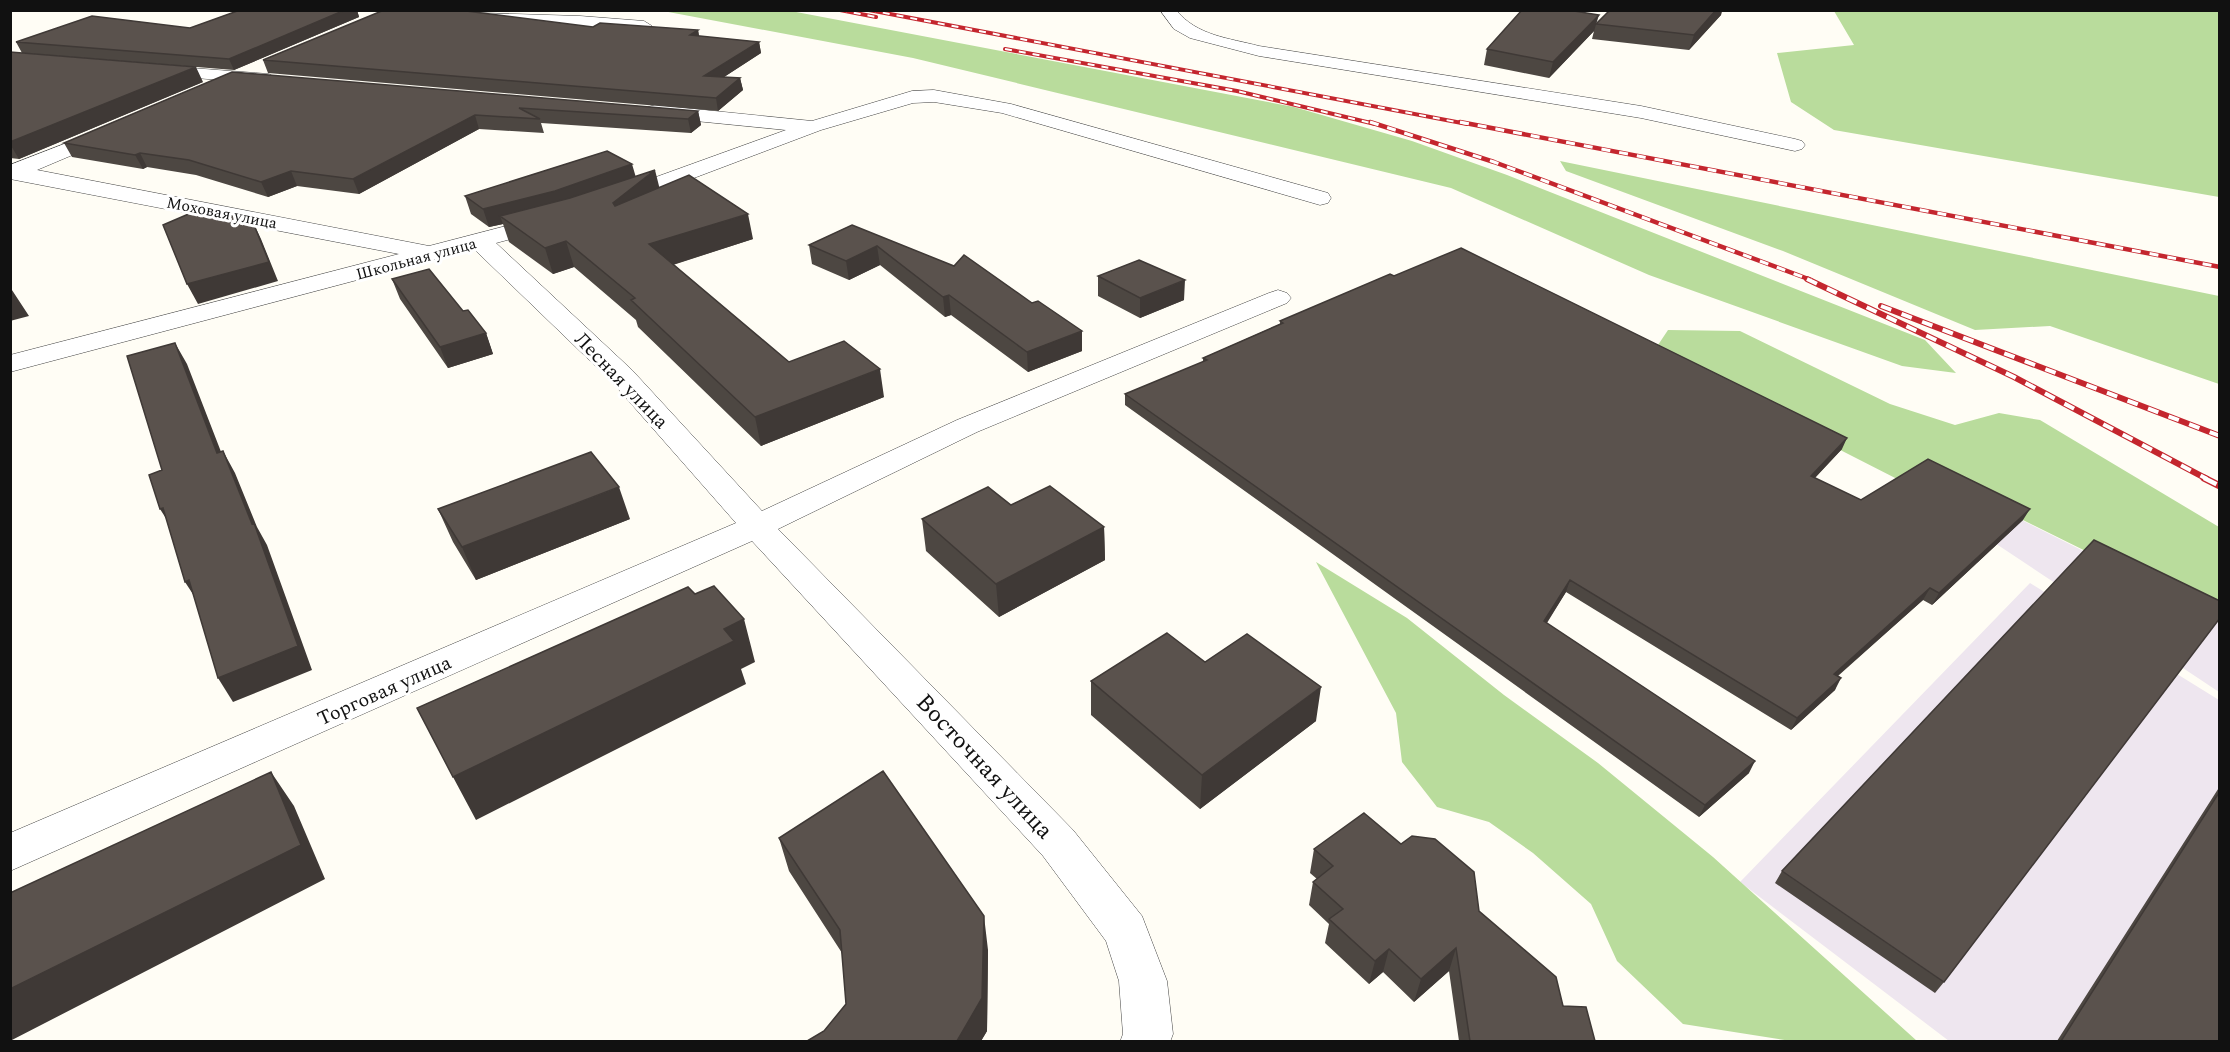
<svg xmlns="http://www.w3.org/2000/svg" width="2230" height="1052" viewBox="0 0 2230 1052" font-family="Spectral,serif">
<rect width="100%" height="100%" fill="#fffdf5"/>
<!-- industrial -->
<path fill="#eee6ef" d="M1922,470L2219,619V692L1903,482Z
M2030,583L2219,700V1041H1949L1740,882Z"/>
<!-- forest -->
<path fill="#b9dc9c" d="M663,11H791L1294,107L1412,141L1507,175L1925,340L1956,373L1902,366L1649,275L1451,188L913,58Z
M1834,11H2219V197L1834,130L1791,102L1777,53L1854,45Z
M1560,161L2219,296V384L2050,326L1975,330L1783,251L1566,171Z
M1668,330L1740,331L1890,404L1955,425L1999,413L2040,420L2219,527V617L1922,470L1903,482L1652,354Z
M1316,562L1407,618L1504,695L1598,763L1713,857L1917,1041H1791L1683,1024L1617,961L1591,904L1533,853L1489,822L1437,807L1402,762L1396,713Z"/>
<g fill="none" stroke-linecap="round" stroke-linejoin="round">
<defs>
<path id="minor" d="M381,10L580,16L644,21L652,26L644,31C559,22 473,25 388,15Z
M1160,10H1176C1197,36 1229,38 1259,46L1641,106L1795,139L1802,141L1805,145L1802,149L1795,151L1641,118L1259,56L1190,38L1174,29Z
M153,65L269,74L278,79L269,84L147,74L144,70L147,66Z
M934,90L1011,104L1328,193L1331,198L1328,203L1320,205L1002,113L934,102L913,103L821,130L625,204H609L606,199L609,194L786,130L655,117L645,111L648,107L655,105L812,121L912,91Z
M108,127L115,129L118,133L115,137L37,170L429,246L548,215L556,217L559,222L556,227L496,243L632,370L762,511L957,420L1269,293L1278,290L1287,293L1291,298L1287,303L977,432L778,529L1073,830L1142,916L1167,981L1173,1034L1170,1042H1120L1123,1034L1119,981L1106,941L1043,856L752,541L10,871V833L736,523L612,382L474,249L10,372V355L399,254L10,179V165Z"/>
</defs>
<!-- minor casing -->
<use href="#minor" stroke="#444" stroke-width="1"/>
<!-- minor -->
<use href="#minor" fill="#fff" fill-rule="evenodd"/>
<defs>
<path id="rail-far3" d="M840,10L876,17
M869,10L1467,124
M1005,49L1237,91L1375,124"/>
<path id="rail-far2" d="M1370,122L1494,162L1811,280
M1460,122L2220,267"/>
<path id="rail-far1" d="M1807,279L2014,377L2207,479
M1881,306L2220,436"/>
<path id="rail" d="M2204,478L2220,486"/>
</defs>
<!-- rail-far3 casing -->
<use href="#rail-far3" stroke="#c4262e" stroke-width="4"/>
<!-- rail-far2 casing -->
<use href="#rail-far2" stroke="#c4262e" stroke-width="4.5"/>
<!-- rail-far1 casing -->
<use href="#rail-far1" stroke="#c4262e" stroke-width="6"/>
<!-- rail casing -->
<use href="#rail" stroke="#c4262e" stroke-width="7"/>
<!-- rail-far3 -->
<use href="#rail-far3" stroke="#fff" stroke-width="2" stroke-dasharray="7" stroke-linecap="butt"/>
<!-- rail-far2 -->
<use href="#rail-far2" stroke="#fff" stroke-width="3" stroke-dasharray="9" stroke-linecap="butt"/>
<!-- rail-far1 -->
<use href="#rail-far1" stroke="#fff" stroke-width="4" stroke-dasharray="11" stroke-linecap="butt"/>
<!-- rail -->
<use href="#rail" stroke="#fff" stroke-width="4.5" stroke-dasharray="14" stroke-linecap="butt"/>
</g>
<!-- wall -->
<path fill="#4d4742" d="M240,10H357L359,17L234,70L22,53L16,42L190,28Z
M1610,10H1722L1721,15L1689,50L1592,39L1594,31L1549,78L1484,65L1487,49L1597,23Z
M593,27L698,30L699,36L759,42L761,53L724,77L740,78L743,90L718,111L268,73L263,60Z
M10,52L203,82L19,159L10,158Z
M232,72L698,111L701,125L691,133L541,123L544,133L479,129L359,194L297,186L268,197L196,175L147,167L143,169L72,157L64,143Z
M636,177L659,187L753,239L673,265L789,362L884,397L761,446L638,327L636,320L574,267L553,274L509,242L503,224L489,227L471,214L465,196Z
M852,225L1082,351L1028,372L951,315L945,317L880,265L849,280L812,264L809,245Z
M1098,276L1184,300L1140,318L1098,296Z
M392,279L486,333L493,354L448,368L400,299Z
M1280,321L1842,449L1815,478L1861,500L2023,520L1932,605L1923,600L1838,676L1835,690L1791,730L1566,592L1547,623L1749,773L1699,817L1125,405V394L1203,362V358L1280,324Z
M1011,505L1104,527L1105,560L999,617L926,551L922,519Z
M438,509L630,519L476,580L453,542Z
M1205,662L1316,721L1200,809L1091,715V681Z
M2220,786V1041H2057Z
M779,838L988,950L987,1031L981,1041H807L824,1031L846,1004L842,953L789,871Z
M1314,849L1479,911L1595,1041H1459L1449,971L1414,1002L1383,972L1369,984L1325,943L1329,924L1309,905L1313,882L1317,879L1310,873Z
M1782,871L1944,982L1935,993L1775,883Z"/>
<!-- shaded-wall -->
<path fill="#3f3936" d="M345,10H357L359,17L234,70L229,59Z
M1716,10H1722L1721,15L1689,50L1694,35Z
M1599,15L1594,31L1549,78L1553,62Z
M698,30L700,42L690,35Z
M759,42L761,53L707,88L704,76Z
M196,67L203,82L19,159L10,144V142Z
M740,78L743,90L718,111L716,98Z
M698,111L701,125L691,133L688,119Z
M475,115L479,129L359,194L353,179Z
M140,153L147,167L143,169L135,155Z
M632,164L637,181L500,216L503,224L489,227L483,209Z
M655,170L661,194L619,228L613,203Z
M291,171L297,186L268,197L261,182Z
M748,214L753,239L656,270L649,244Z
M252,220L261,239L278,281L198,304L187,284Z
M566,241L574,267L553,274L545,248Z
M877,246L880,265L849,280L846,261Z
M1185,280L1184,300L1140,318V298Z
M10,287L29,316L10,321Z
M949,295L951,315L945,317L943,297Z
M1082,331V351L1028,372L1027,352Z
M486,333L493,354L448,368L440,347Z
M175,343L187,364L230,475L217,453Z
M880,369L884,397L761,446L755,417Z
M1847,438L1842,449L1806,487L1811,476Z
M223,451L235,473L257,527L267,545L312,670L233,702L218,678L252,524Z
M619,487L630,519L476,580L462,547Z
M163,508L174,531L160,509Z
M2030,509L2023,520L1932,605L1939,593Z
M1104,527L1105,560L999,617L996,584Z
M189,580L200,605L185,582Z
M1570,580L1566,592L1540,633L1544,621Z
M1930,588L1923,600L1827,685L1834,674Z
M744,619L755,662L741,669L746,684L476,820L453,777L724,629Z
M1841,678L1835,690L1791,730L1797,718Z
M1321,687L1316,721L1200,809L1202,775Z
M1755,761L1749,773L1699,817L1705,805Z
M271,772L294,806L325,879L10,1041V989Z
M984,916L988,950L987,1031L981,1041H957Z
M1456,948L1449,971L1414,1002L1421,979Z
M1389,949L1383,972L1369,984L1375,961Z"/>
<!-- building -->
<path fill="#5a524d" stroke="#3f3936" stroke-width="1.5" d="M240,10H345L229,59L16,42L92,16L190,28Z
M384,10H449L466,11L593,27L600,23L698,30L690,35L759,42L704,76L740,78L716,98L263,60Z
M1522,10H1568L1599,15L1553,62L1487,49Z
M1610,10H1716L1694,35L1596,24Z
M10,52L196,67L10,142Z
M232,72L698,111L688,119L519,108L540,119L475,115L353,179L291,171L261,182L189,160L140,153L135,155L64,143Z
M607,151L632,164L555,191L483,209L465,196Z
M655,170L613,203L615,206L689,175L748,214L649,244L789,362L844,341L880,369L755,417L631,300L635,298L566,241L545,248L500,216L570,198Z
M200,209L252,220L269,262L187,284L163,225Z
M852,225L954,266L964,255L1032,303L1038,301L1082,331L1027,352L949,295L943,297L877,246L846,261L809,245Z
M1461,248L1847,438L1811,476L1861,500L1928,459L2030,509L1939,593L1930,588L1834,674L1841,678L1797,718L1570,580L1544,621L1755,761L1705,805L1125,394L1207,360L1203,358L1283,323L1280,321L1390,274L1394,276Z
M1139,260L1185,280L1140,298L1098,276Z
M429,269L463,311L468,310L486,333L440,347L392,279Z
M175,343L217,453L223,451L252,524L254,523L298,646L218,678L189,580L185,582L163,508L160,509L149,475L162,470L127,356Z
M591,452L619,487L462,547L438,509Z
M1050,486L1104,527L996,584L922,519L988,487L1011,505Z
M2094,540L2220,601V618L1944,982L1782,871Z
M714,586L744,619L724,629L734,641L453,777L417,708L688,587L695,594Z
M1167,633L1205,662L1247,634L1321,687L1202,775L1091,681Z
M883,771L984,916L982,998L957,1041H807L824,1031L846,1004L840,930L779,838Z
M271,772L301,845L10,989V893Z
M2220,791V1041H2061Z
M1364,813L1401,844L1412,836L1435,839L1474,872L1479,911L1556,977L1563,1006L1586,1007L1595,1041H1470L1456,948L1421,979L1389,949L1375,961L1329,919L1343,909L1313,882L1333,866L1314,849Z"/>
<g text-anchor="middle" stroke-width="6" stroke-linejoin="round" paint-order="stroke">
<!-- far-street labels -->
<g font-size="16" fill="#111" stroke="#fff">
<text transform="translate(222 212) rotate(11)" y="6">Моховая улица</text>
<text transform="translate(416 258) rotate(-15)" y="6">Школьная улица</text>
</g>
<!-- street labels -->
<g font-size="20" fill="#111" stroke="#fff">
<text transform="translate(622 380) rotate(46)" y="7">Лесная улица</text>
<text transform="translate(384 690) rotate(-24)" y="7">Торговая улица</text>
</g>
<!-- near-street labels -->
<g font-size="24" fill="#111" stroke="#fff">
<text transform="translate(985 766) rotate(47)" y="8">Восточная улица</text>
</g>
</g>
<!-- border -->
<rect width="2230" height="1052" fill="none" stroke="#111111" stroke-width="24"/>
</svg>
